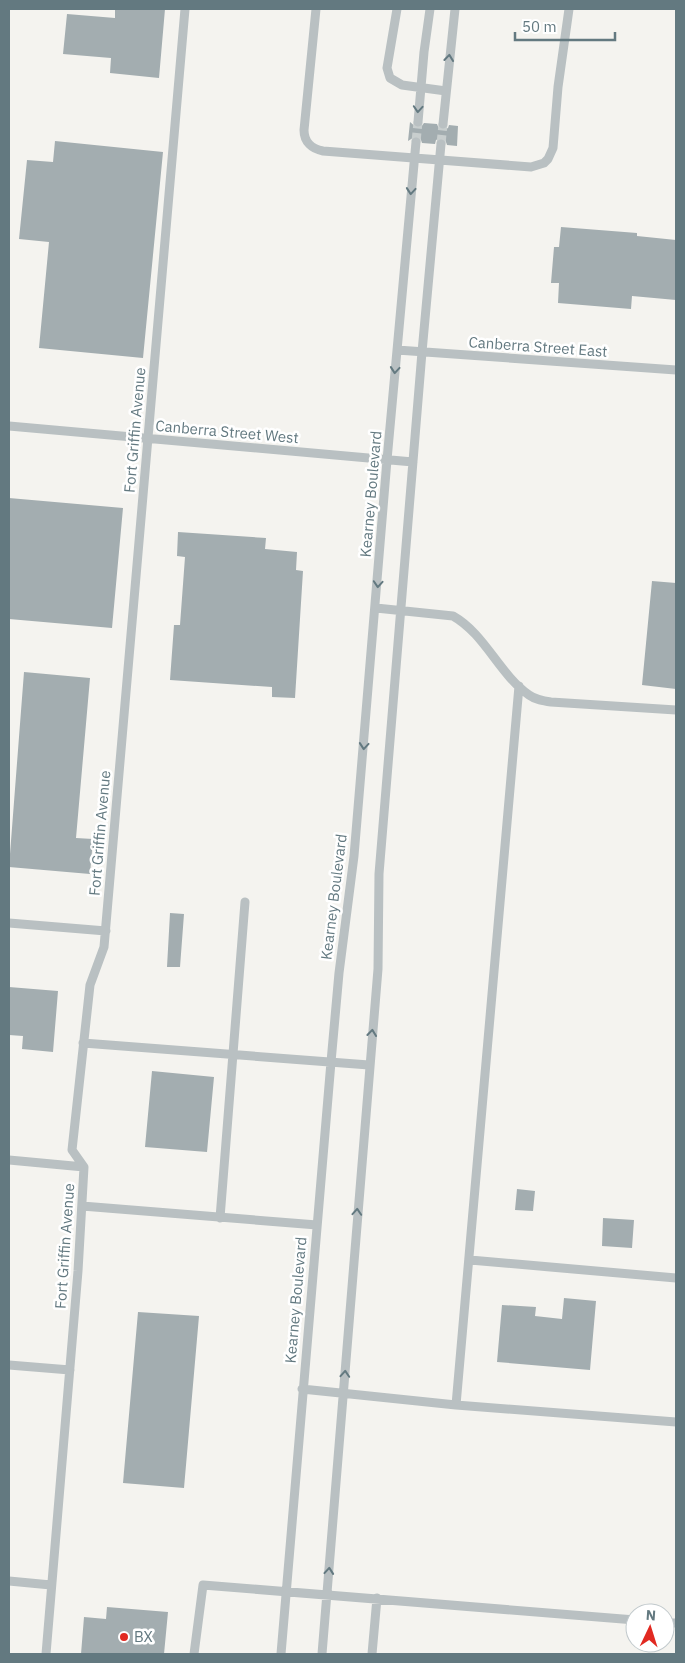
<svg xmlns="http://www.w3.org/2000/svg" width="685" height="1663" viewBox="0 0 685 1663" font-family="'IBM Plex Sans',sans-serif">
<rect width="100%" height="100%" fill="#f4f3ef"/>
<!-- building -->
<path fill="#a3adb0" d="M115,9H165L159,78L110,73L111,58L63,54L67,14L115,18Z
M410,122L417,128L421,127L424,123L437,124L439,129L443,130L448,128L449,125L458,126L457,146L447,145L445,139L441,138L436,140L435,144L422,143L420,137L416,136L408,141Z
M55,141L163,152L143,358L39,348L49,242L19,239L27,160L53,162Z
M561,227L637,233V236L676,240V300L632,296L631,309L558,303L559,283H551L554,247H559Z
M9,498L123,508L112,628L9,619Z
M178,532L266,538L265,549L297,552L296,570L303,571L295,698L272,697V687L170,680L174,625H180L185,557L177,556Z
M652,581L676,583V689L642,685Z
M24,672L90,678L76,838L93,839L90,874L9,867Z
M170,913L184,914L180,967H167Z
M9,987L58,991L53,1052L22,1049L23,1036L9,1035Z
M152,1071L214,1077L207,1152L145,1147Z
M517,1189L535,1191L533,1211L515,1210Z
M603,1218L634,1220L632,1248L602,1246Z
M564,1298L596,1301L590,1370L497,1362L502,1305L536,1307L535,1316L562,1319Z
M138,1312L199,1316L184,1488L123,1483Z
M107,1607L168,1612L164,1654H81L84,1617L106,1619Z"/>
<g fill="none" stroke-linecap="round" stroke-linejoin="round">
<!-- minor-tunnel -->
<path stroke="#c8cece" stroke-width="9" stroke-dasharray="9 4.5" stroke-linecap="butt" d="M416,142L418,122
M441,144L443,124"/>
<!-- minor -->
<path stroke="#b9c0c2" stroke-width="9" d="M316,9L304,130C304,142 312,149 323,151L531,167L544,163L548,159L553,148L558,87L569,9
M397,9L387,68L390,78L402,85L446,91
M418,122L424,52L430,9
M443,124L455,9
M397,350L676,370
M9,426L413,462
M376,608L453,616C485,634 499,674 529,695C536,700 543,701 551,702L676,710
M9,923L106,931
M83,1043L369,1065
M9,1160L84,1167
M82,1206L317,1225
M220,1218L245,902
M470,1260L676,1278
M9,1365L70,1370
M302,1389L456,1405L676,1422
M456,1405L519,686
M9,1581L51,1585
M665,1623H676
M46,1654L78,1271L84,1167L72,1150L90,985L104,947L185,9
M194,1654L203,1585L635,1620
M281,1654L331,1062L339,973L354,856L387,460L416,142
M322,1654L378,969L379,874L422,352L441,144
M372,1654L377,1598"/>
</g>
<!-- one-way arrows -->
<defs><path id="oneway-chevron" d="M-2-3.5L2.5 0L-2 3.5" fill="none" stroke-width="1.6" stroke-linecap="round" stroke-linejoin="round" transform="scale(1.25)"/></defs>
<g stroke="#637980">
<use href="#oneway-chevron" transform="translate(449 58) rotate(-84)"/>
<use href="#oneway-chevron" transform="translate(418 109) rotate(94)"/>
<use href="#oneway-chevron" transform="translate(411 191) rotate(95)"/>
<use href="#oneway-chevron" transform="translate(395 370) rotate(95)"/>
<use href="#oneway-chevron" transform="translate(378 584) rotate(94)"/>
<use href="#oneway-chevron" transform="translate(364 746) rotate(95)"/>
<use href="#oneway-chevron" transform="translate(372 1033) rotate(-84)"/>
<use href="#oneway-chevron" transform="translate(357 1212) rotate(-86)"/>
<use href="#oneway-chevron" transform="translate(345 1374) rotate(-86)"/>
<use href="#oneway-chevron" transform="translate(329 1571) rotate(-85)"/>
</g>
<!-- markers -->
<circle fill="#e12921" stroke="#fff" stroke-width="2" cx="124" cy="1637" r="5"/>
<g text-anchor="middle" stroke-width="5" stroke-linejoin="round" paint-order="stroke">
<!-- street labels -->
<g font-size="15" fill="#637980" stroke="#fff">
<text transform="translate(538 347) rotate(4)" y="5">Canberra Street East</text>
<text transform="translate(135 430) rotate(-85)" y="5">Fort Griffin Avenue</text>
<text transform="translate(227 432) rotate(5)" y="5">Canberra Street West</text>
<text transform="translate(371 494) rotate(-85)" y="5">Kearney Boulevard</text>
<text transform="translate(100 833) rotate(-85)" y="5">Fort Griffin Avenue</text>
<text transform="translate(334 897) rotate(-83)" y="5">Kearney Boulevard</text>
<text transform="translate(65 1246) rotate(-86)" y="5">Fort Griffin Avenue</text>
<text transform="translate(296 1300) rotate(-85)" y="5">Kearney Boulevard</text>
</g>
<!-- poi labels -->
<g font-size="15" fill="#637980" stroke="#fff" text-anchor="start">
<text x="134" y="1642">BX</text>
</g>
</g>
<!-- border -->
<rect width="685" height="1663" fill="none" stroke="#637980" stroke-width="20"/>
<!-- north arrow -->
<g transform="translate(650 1628) rotate(4)"><circle r="24" fill="#ffffff" stroke="#c1c9cc"/>
<path d="M0-4L9 19L0 12L-9 19Z" fill="#e12921"/>
<text y="-8" font-size="14" font-weight="bold" text-anchor="middle" fill="#637980">N</text>
</g>
<!-- scale -->
<path d="M515 32v8h100v-8" fill="none" stroke="#637980" stroke-width="2.5"/>
<text x="522" y="32" font-size="15" fill="#637980" stroke="#ffffff" stroke-width="4" paint-order="stroke">50 m</text>
</svg>
